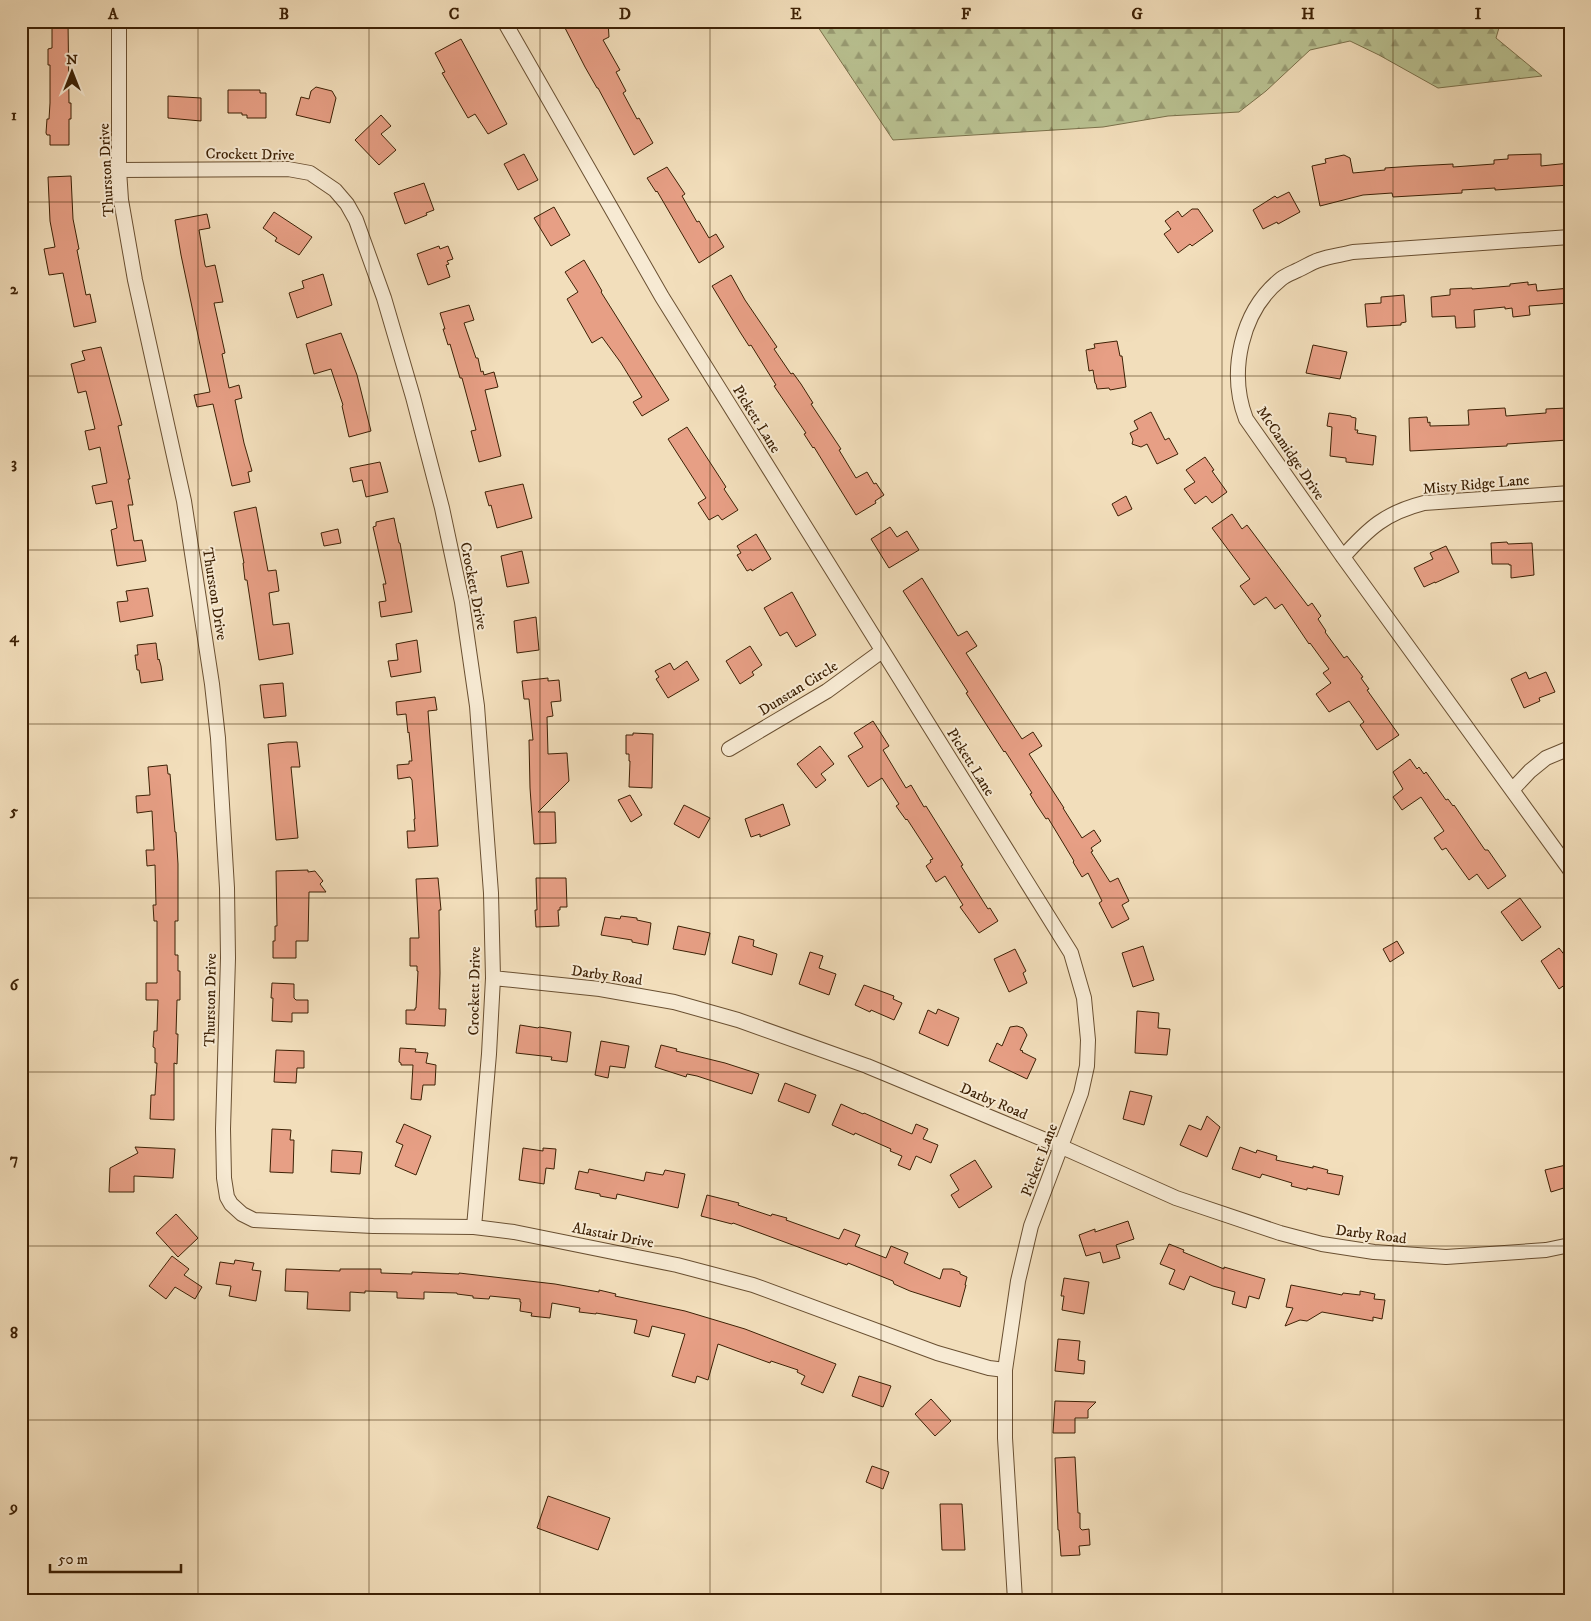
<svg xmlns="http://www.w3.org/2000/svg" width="1591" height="1621" viewBox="0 0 1591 1621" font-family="'IM FELL DW Pica',serif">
<defs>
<pattern id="forest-firs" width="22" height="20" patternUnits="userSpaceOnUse" patternTransform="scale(1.25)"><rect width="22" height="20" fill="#b9c191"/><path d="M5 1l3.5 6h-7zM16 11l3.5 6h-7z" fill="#989c74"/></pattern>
</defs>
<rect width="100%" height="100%" fill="#f2debb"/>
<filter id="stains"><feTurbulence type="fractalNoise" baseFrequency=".004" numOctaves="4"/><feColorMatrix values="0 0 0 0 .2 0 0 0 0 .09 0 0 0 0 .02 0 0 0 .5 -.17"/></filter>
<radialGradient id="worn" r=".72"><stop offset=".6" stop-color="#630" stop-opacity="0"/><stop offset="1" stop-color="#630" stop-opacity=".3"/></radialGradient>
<!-- forest -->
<path fill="url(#forest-firs)" stroke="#7b714b" d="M814,21H1501L1496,38L1542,76L1438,88L1379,55L1350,41L1310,50L1266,91L1239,112L1168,116L1103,127L893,140Z"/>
<!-- building -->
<path fill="#e79f85" stroke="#3d2105" d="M52,21H68L69,103H71V119H69V145H50V135H47L46,133L47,119H49L50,103V65H48V49L52,48Z
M574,21H608L609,37L603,40L620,70L616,72L626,91L623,93L637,119L639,118L653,143L634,155L598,88H597L585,67L564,26Z
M461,39L507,124L488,134L475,114L468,118L442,73L445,72L435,53Z
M316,87L332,91L336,98L330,123L296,115L301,97L309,99L311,91Z
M228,90H260V93H266V118H247V115H242V113H228Z
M168,96L201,98V121L168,118Z
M381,115L391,126L381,134L396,150L379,165L355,140Z
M524,154L538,180L518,190L504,164Z
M1541,154V166L1570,163V185L1495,190V188L1462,190V193L1393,197L1392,193L1363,195L1320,206L1312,166L1326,163L1325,159L1344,155L1350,158L1353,173L1385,170V168L1414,166L1453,164V167L1494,164V160L1508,159V155Z
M667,167L685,194L682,196L697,222L699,221L709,238L716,234L724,247L699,263L657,191L656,192L647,178Z
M71,176L73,219L79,249L77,250L86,295L90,294L96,322L74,327L63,273L49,275L44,249L55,247L50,221L48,177Z
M424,183L434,210L426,213L427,215L405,224L394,193Z
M1289,192L1300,212L1278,224L1277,222L1263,229L1253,210L1275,196L1277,198Z
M554,207L570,235L551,246L534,218Z
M1192,209H1198L1213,231L1192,246L1190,244L1178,253L1164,234L1171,229L1165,221L1178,211L1182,217Z
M274,212L312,237L299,255L275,241L277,238L263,228Z
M207,214L210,228L199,230L205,265L206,267L215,265L223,302L214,303L225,353L222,354L229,388L239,385L242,398L235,400L244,443L252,471L248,472L250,482L232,486L213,404L197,407L194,395L210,392L181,255L175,220Z
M439,246L440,249L448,246L453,259L447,261L449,264L446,265L450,277L428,285L417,254Z
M584,260L602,291L601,292L669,400L642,416L633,402L642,397L621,363L602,337L592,343L567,299L578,292L565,272Z
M323,274L332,305L297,318L289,293L304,288L302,281Z
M731,275L745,300L777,347L774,349L791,374L793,373L801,384L813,403L811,404L841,449L839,450L856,478L867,472L874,484L876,483L884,495L875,501L876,503L856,515L814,447L813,448L804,434L806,433L774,386L776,385L751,345L749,346L740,332L712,286Z
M1528,282V285L1536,284L1537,291L1570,288V303L1529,306L1530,315L1513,317L1512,308L1505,309V307L1474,310L1475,327L1456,328L1455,316L1432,317L1431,297L1450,295V289L1472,288V289L1510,286V284Z
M1404,295L1406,322L1401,323V325L1367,327L1365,304L1381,303V297Z
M469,305L474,320L464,323L476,358H478L481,372L483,371L484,375L494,372L498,387L485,390L501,456L479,462L471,431L476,430L462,378H460L450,344L448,345L443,329H445L440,313Z
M341,333L357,375L371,431L349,437L342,406L343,405L331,369L314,374L306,344Z
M1117,341L1120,356H1122L1126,387L1110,390L1109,388L1097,389L1096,384L1095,383L1093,370L1089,371L1086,350L1095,348L1094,344Z
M1313,345L1347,352L1340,379L1306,373Z
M101,347L122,425L118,426L130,479H128L133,505H128L134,541L142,540L146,561L117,566L111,530L117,528L112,501L96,504L92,486L107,483L100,447L89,450L85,431L95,429L86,391L78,393L71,364L85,360L82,351Z
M1505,408L1506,416L1546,413V409L1566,408L1568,440L1507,444V446L1410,451L1409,418L1427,417L1428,423L1430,422V426L1469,425L1468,410Z
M1151,412L1165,440L1169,438L1178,454L1157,464L1147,444L1141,447L1132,444L1133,440L1130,433L1138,429L1134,421Z
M1329,413L1351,416V417L1356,418L1355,430H1358L1357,433L1376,436L1373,465L1346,462V458L1330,456L1332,427L1327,426Z
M687,427L726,487L724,489L738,510L722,520L718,515L709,520L698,503L706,498L668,439Z
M1205,457L1214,470L1212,471L1227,492L1212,503L1206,496L1195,504L1184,489L1195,482L1186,470Z
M380,462L388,492L366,497L362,480L353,482L350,468Z
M523,484L532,518L497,528L491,505L489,506L485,492Z
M1126,496L1132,509L1118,516L1112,504Z
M256,507L268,571L276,570L279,591L269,593L273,625L289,623L293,654L259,660L251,606L247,580H245L243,563H244L234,512Z
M1232,514L1242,529L1247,525L1308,606L1312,603L1321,616L1318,619L1326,631L1325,632L1344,658L1347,656L1363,677L1361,678L1369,689L1367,690L1399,735L1377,750L1360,725L1364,722L1349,701L1329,712L1316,694L1331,683L1323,673L1329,669L1310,643L1309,644L1282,604L1275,609L1266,597L1254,605L1240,586L1250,579L1212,528Z
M394,518L399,543H400L412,612L381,617L379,602L386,601L383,584H386L373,527L376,526V522Z
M890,527L897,537L907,531L919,550L889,568L871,539Z
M338,529L341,543L324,546L321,533Z
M756,534L771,559L752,571L751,569L747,571L737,555L741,553L737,546Z
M1507,542L1508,544L1532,543L1534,575L1511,578V565H1509V564H1492L1491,543Z
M1446,546L1459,572L1435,583V582L1424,587L1414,568L1433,559L1430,553Z
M522,551L529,583L507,587L501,556Z
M922,578L958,636L967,631L977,646L966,653L1022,739L1033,732L1042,746L1029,754L1064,808H1063L1082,838L1094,830L1101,841L1091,848L1093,851L1091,852L1110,882L1118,878L1129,901L1122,905L1129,919L1112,928L1099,903L1102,901L1088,873L1082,877L1073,862L1074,861L1048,818L1046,819L1036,804L1030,794L1032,793L1005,751L1004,752L966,693L968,692L903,591Z
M148,588L153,616L120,622L117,602L128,601L126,591Z
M792,592L816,635L796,647L787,632L780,636L764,608Z
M536,617L539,650L517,653L514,621Z
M417,640L421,672L391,677L388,661L398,660L396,644Z
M156,643L158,660L159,659L161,666L163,680L141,683L139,670H137L135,655H138L137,645Z
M750,646L762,665L752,672L754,675L740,684L726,661Z
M687,661L699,680L668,698L656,679L659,677L655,671L670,663L674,670Z
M1526,672L1529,679L1546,672L1555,692L1539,698L1540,701L1524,708L1511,679Z
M548,678V681L559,680L561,701L551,702L553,716L547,717L548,754L567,753L569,781L538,812H555L556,843L534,844L530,788L529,740H533L529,699H524L522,681Z
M283,683L286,716L264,718L260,685Z
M435,697L437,710L428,711L438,846L408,848L407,831H415L414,819H415L412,780L410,777L398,779L397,765L409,764V761H412L409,732L408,733L406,714L397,715L396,702Z
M873,721L889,746L883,750L906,788L911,785L924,807L926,806L963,865L961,866L988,909L990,908L998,921L979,933L960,907L963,905L945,876L936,882L926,866L931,862L930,860L933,859L907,819L906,820L896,806L899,804L882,778L868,787L848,756L863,747L854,733Z
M633,733L653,734L652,788L629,787L630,761H629V754H626V735H633Z
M287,742H297L300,767H291L298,838L276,840L268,744Z
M820,746L834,764L821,774L826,780L816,788L797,764Z
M1410,759L1417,769L1419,767L1424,774L1426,772L1446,800L1448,799L1453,806L1454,805L1485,850H1488L1506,876L1488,889L1477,874L1469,880L1446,848L1442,850L1434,838L1444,831L1421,797L1402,810L1393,797L1403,789L1393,772Z
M167,765L168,774H170L175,832H176L178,864V921H175V955H178V971H180V1000H177L176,1034H178L177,1064L174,1063V1120L150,1119L151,1095H155L157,1063H155V1048L153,1047L154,1031H157L158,1000H146V983H157V921H154L153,905H156L155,865L147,866L146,850H154L152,811L137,813L136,796L150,795L148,767Z
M630,795L642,815L631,822L618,800Z
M783,804L790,825L760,837V834L751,837L745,819Z
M684,805L710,818L699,838L674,824Z
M308,870V872L315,871L323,881L320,884L326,892H309L308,941H296V958H273V941H275V926H277L276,871Z
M438,878L441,910H439L440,973L439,1009H446L445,1026L406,1024V1010H415V1008H416L418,971H417V966H410V938H419L416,879Z
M536,878H566L567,907H560V910H558L559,926L536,927L535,910H537Z
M1520,898L1541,927L1522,941L1501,912Z
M621,916L637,918V920L651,923L648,945L632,942V940L601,935L605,917L620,919Z
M678,926L710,933L705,955L673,949Z
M739,936L754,940L753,946L777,954L772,975L732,963Z
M1397,941L1404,953L1390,962L1383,949Z
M1143,946L1154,980L1133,987L1122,953Z
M1559,948L1570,962V981L1559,989L1541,961Z
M1015,949L1026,971L1023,973L1027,983L1009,992L994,959Z
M810,952L823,956L819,968L836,974L829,995L799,984Z
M272,983L294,984V998L296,1000H308V1013H292V1022L272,1021L273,998H271Z
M864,985L894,996L893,999L902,1003L894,1020L871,1010L870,1012L855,1005Z
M938,1009L959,1018L948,1046L919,1033L928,1010L936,1014Z
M1137,1011L1159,1013L1158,1028L1170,1029L1167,1055L1135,1053Z
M520,1025L538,1028L539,1027L571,1032L567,1062L551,1060L552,1057L516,1053Z
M1017,1026L1023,1028L1027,1035L1020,1050L1023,1051L1022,1052L1036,1059L1027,1079L989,1061L997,1043L1002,1046L1010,1027Z
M601,1041L629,1046L625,1068L610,1066L608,1078L595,1075Z
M661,1045L677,1049L676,1051L725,1063L759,1074L752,1094L697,1076L687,1074L686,1077L655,1067Z
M400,1048L416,1049L415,1052L428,1053L426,1063L436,1065L435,1085H423L421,1100L411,1099L413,1065H401V1063L399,1062Z
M276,1050L304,1051V1068H297L296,1083L274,1082Z
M785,1083L816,1095L809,1113L778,1101Z
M1130,1091L1152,1096L1144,1125L1123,1119Z
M841,1104L863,1114L864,1113L912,1134L916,1124L928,1129L923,1139L938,1145L931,1163L916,1156L910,1170L898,1165L902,1156L890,1151L891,1149L855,1133L854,1135L832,1125Z
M1207,1116L1220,1127L1207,1157L1180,1145L1189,1125L1201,1130Z
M404,1124L431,1136L416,1175L395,1166L403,1145L396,1142Z
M272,1129L291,1130L290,1140H294L293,1173L270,1172Z
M135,1147L175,1149L173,1178L134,1176V1192H109L110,1168L138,1153Z
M1240,1147L1256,1153L1257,1150L1277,1156L1276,1160L1313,1168V1166L1328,1170L1327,1173L1343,1176L1339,1195L1307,1188V1190L1291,1186L1292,1183L1262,1174L1260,1178L1232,1169Z
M523,1148L543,1151V1148L556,1149L554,1169L546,1168L544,1184L519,1180Z
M332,1150L362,1152L360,1174L331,1172Z
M975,1160L992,1187L959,1208L951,1195L959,1190L950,1175Z
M1570,1164V1186L1551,1192L1545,1170Z
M589,1169L644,1181L646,1172L663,1175L665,1170L685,1174L678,1208L617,1194L616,1199L600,1196V1194L575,1189L579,1171L588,1173Z
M707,1195L739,1203L738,1205L771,1216L772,1214L787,1218L786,1220L839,1239L844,1229L860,1235L855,1246L886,1258L891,1246L908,1253L904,1263L940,1279L943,1269H952L960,1272V1274L967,1277L965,1285H966L960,1307L910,1291L894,1284L893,1281L848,1263L847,1265L733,1223L732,1224L701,1216Z
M176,1214L198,1238L178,1257L156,1233Z
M1128,1221L1134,1239L1116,1245L1120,1258L1103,1263L1100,1252L1086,1256L1079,1235L1095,1229V1232Z
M1169,1244L1184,1250L1183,1252L1224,1269V1267L1265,1279L1259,1299L1249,1296L1246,1308L1232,1304L1235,1292L1213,1286L1190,1276L1184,1290L1169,1284L1175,1270L1160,1264Z
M172,1256L189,1269L184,1275L202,1287L195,1299L175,1287L166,1299L149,1286Z
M235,1260L254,1263L252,1270L261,1271L256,1301L229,1296L231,1286L216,1284L220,1262L234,1264Z
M286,1269L340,1271V1269H381V1273L412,1274V1272L459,1274V1273L555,1284L599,1292V1290L616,1294L615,1296L685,1311L745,1329L836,1364L823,1393L801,1384L805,1376L797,1372L798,1370L771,1361L770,1363L718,1344L708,1380L697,1376L695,1383L672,1376L685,1334L652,1326L649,1337L634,1333L637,1320L596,1313V1314L579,1312L580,1308L552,1303L550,1318L531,1316L532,1313L520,1311L521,1302H520V1299L490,1296L489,1299L473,1298V1296L457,1294V1293L424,1292V1299L397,1298V1292L365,1291V1293L350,1292V1311L307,1309L308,1292L285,1291Z
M1064,1278L1089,1282L1084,1314L1062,1310L1064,1296H1061Z
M1291,1285L1342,1295L1343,1293L1360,1295V1291L1375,1294L1374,1299L1385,1300L1382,1319L1373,1317V1321L1322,1312L1307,1321L1300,1320L1285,1326L1293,1308L1286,1307Z
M1058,1339L1080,1341L1078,1360L1085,1361L1084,1374L1055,1371Z
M859,1376L891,1386L883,1407L852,1396Z
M931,1399L951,1421L935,1436L915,1414Z
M1055,1401L1096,1402L1088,1410V1418H1075V1433H1053Z
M1075,1457L1078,1513H1080V1528L1082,1530L1089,1529L1090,1545L1079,1546L1080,1555L1061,1556L1059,1530H1058L1055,1458Z
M872,1466L889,1472L883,1489L866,1482Z
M548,1496L610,1518L598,1550L537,1528Z
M940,1504H962L965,1550H942Z"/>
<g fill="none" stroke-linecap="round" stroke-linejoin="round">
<defs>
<path id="street" d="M119,21V170L121,200L135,280L184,501L212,684L218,738L227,888L228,958L223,1129L224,1178L227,1197L231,1204L242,1214L254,1220L373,1226L474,1227L514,1232L677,1265L753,1285L937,1353L989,1368L1005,1370
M504,21L662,297L1071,953L1084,998L1088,1040L1087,1066L1081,1093L1031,1226L1018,1281L1005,1370V1438L1015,1600
M119,170L288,169L310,173L335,190L347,204L356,220L384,298L413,397L442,508L462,602L477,706L491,893L493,978L489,1054L474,1227
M1570,237L1353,252C1341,255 1329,256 1319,260C1312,262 1305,267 1298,270C1292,273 1286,275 1281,279C1241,311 1228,372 1246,419L1343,557L1570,870
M1343,557C1369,528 1385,513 1424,503L1570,493
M729,749L827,691L882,651
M1512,790L1530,771L1546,758L1570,748
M493,978L600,989L674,1002L738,1020L867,1066L1062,1147L1176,1198L1280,1233L1322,1244L1374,1252L1446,1257L1546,1250L1570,1245"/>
</defs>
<!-- street casing -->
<use href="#street" stroke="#6a5032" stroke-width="16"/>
<!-- street -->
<use href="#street" stroke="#f7ead3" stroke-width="14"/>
</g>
<!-- grid -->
<path fill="none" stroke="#3d2105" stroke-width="1" stroke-opacity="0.55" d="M198,21V1600M369,21V1600M540,21V1600M710,21V1600M881,21V1600M1052,21V1600M1222,21V1600M1393,21V1600M21,202H1570M21,376H1570M21,550H1570M21,724H1570M21,898H1570M21,1072H1570M21,1246H1570M21,1420H1570"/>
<g text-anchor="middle" stroke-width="4" stroke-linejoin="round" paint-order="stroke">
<!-- street labels -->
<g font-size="15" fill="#3d2105" stroke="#f7ead3">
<text transform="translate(250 154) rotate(1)" y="5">Crockett Drive</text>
<text transform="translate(106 170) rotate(-93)" y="5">Thurston Drive</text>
<text transform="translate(757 419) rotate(58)" y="5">Pickett Lane</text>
<text transform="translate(1291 453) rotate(56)" y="5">McCamidge Drive</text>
<text transform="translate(1476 484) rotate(-5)" y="5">Misty Ridge Lane</text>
<text transform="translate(474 586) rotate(79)" y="5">Crockett Drive</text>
<text transform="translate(215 594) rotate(81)" y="5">Thurston Drive</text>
<text transform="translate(798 688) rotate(-32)" y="5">Dunstan Circle</text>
<text transform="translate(971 762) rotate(58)" y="5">Pickett Lane</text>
<text transform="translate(607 975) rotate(8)" y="5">Darby Road</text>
<text transform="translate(474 991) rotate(-89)" y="5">Crockett Drive</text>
<text transform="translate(210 1000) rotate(-89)" y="5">Thurston Drive</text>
<text transform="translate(994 1101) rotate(23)" y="5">Darby Road</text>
<text transform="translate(1039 1160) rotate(-69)" y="5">Pickett Lane</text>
<text transform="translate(1371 1234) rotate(7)" y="5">Darby Road</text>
<text transform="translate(613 1235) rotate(11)" y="5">Alastair Drive</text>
</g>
</g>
<!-- margin -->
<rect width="1591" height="1621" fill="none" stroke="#f2debb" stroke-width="55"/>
<!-- north arrow -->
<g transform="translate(72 72)" stroke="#f7ead3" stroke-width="4" paint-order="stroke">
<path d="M0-4L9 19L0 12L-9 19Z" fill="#3d2105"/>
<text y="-8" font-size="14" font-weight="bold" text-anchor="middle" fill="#3d2105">N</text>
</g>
<!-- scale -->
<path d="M50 1564v8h131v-8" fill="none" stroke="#3d2105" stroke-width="2.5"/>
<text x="58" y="1564" font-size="15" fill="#3d2105" stroke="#f7ead3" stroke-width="4" paint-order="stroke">50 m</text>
<rect x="28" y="28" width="1536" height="1566" fill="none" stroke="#3d2105" stroke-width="2"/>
<g font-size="16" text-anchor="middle" font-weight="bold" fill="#3d2105">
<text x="113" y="19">A</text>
<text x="284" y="19">B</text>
<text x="454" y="19">C</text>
<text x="625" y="19">D</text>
<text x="796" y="19">E</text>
<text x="966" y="19">F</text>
<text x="1137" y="19">G</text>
<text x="1308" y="19">H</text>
<text x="1478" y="19">I</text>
<text x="14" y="120">1</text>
<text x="14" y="294">2</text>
<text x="14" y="468">3</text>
<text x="14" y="642">4</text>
<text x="14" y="816">5</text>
<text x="14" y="990">6</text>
<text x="14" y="1164">7</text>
<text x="14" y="1338">8</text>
<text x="14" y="1512">9</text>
</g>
<rect width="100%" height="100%" filter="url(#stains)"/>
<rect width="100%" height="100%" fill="url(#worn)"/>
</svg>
